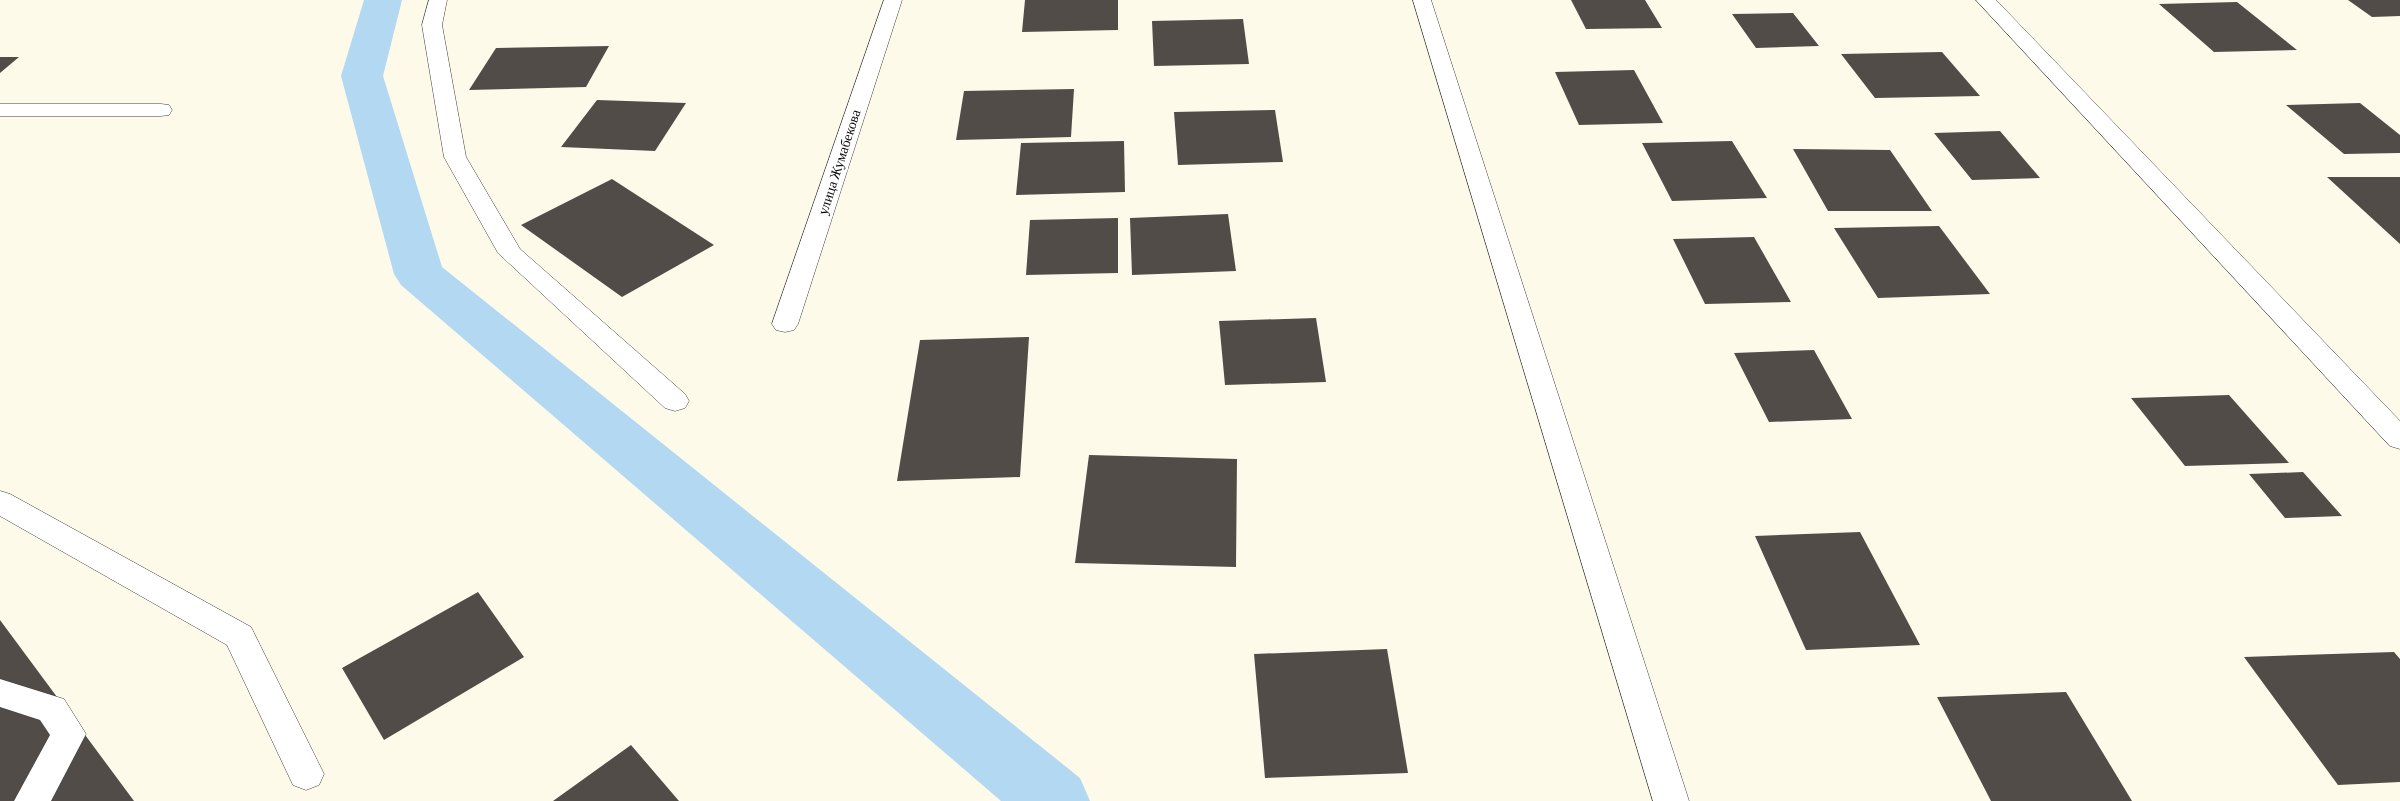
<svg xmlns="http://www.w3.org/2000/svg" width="2400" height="801" viewBox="0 0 2400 801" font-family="'Crimson Pro',serif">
<rect width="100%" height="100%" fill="#fdfaea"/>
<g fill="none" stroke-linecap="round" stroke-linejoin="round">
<!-- canal -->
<path fill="#b3d8f1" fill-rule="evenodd" d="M364,0H402L383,76L442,267L1080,778L1090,801H1001L401,285L394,274L341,76Z"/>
</g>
<!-- building -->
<path fill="#524c48" d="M1025,0H1118V30L1022,32Z
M1571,0H1645L1662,28L1586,29Z
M2348,0H2400V16L2372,17Z
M2237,2L2297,50L2214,52L2159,4Z
M1793,13L1819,46L1756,48L1732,14Z
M1243,19L1249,64L1154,66L1152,21Z
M609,46L586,87L469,90L496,48Z
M1942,52L1980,96L1875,98L1841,54Z
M0,57H19L0,73Z
M1634,70L1663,123L1579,125L1555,72Z
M1074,89L1071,137L956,140L964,91Z
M597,100L686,103L655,151L561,147Z
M2360,103L2400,135V153L2344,154L2286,105Z
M1275,110L1283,162L1178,165L1174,112Z
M2000,131L2040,178L1972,180L1934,133Z
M1124,141L1125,192L1016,195L1021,143Z
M1732,141L1767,198L1672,201L1642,143Z
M1793,149L1890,150L1932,211H1828Z
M2327,177H2400V244Z
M612,179L714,245L622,297L521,225Z
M1228,214L1236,271L1132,275L1130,218Z
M1118,218V273L1026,275L1030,220Z
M1939,226L1990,294L1878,298L1834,228Z
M1754,237L1791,302L1705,304L1673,239Z
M1316,318L1326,382L1225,385L1219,321Z
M1029,337L1020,477L897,481L920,340Z
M1814,350L1852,419L1769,422L1734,353Z
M2229,395L2289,463L2185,466L2131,398Z
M1089,455L1237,459L1236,567L1075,563Z
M2303,472L2342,516L2285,518L2249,474Z
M1860,532L1920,645L1806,650L1755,536Z
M478,592L524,657L384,740L342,668Z
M0,620L134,801H0Z
M1387,649L1408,773L1265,778L1254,654Z
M2394,652L2400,659V782L2338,785L2244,657Z
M2066,692L2132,801H1991L1937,697Z
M631,745L679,801H553Z"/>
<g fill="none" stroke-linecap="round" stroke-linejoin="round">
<defs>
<path id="minor" d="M429,0H447L442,25L466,157L520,249L685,394L689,401L685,408L675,411L665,408L498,253L444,157L422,25Z
M884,0H902L798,324L794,330L785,332L776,330L772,324Z
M1413,0H1431L1689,801H1653Z
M1976,0H1996L2400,421V449L2390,446Z
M0,104H161L169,105L172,110L169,115L161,116H0Z
M0,491L10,494L251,627L324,774L319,785L306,790L293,785L227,645L0,516Z
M0,679L64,699L86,734L51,801H14L50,735L40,720L0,707Z"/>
</defs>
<!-- minor casing -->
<use href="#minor" stroke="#3e3e3e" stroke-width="1"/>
<!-- minor -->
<use href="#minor" fill="#fff" fill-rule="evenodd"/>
</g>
<g text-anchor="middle" stroke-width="5" stroke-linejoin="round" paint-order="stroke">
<!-- street labels -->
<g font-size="14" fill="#0b0b0b" stroke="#fff">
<text transform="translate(839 162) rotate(-72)" y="5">улица Жумабекова</text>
</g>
</g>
</svg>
